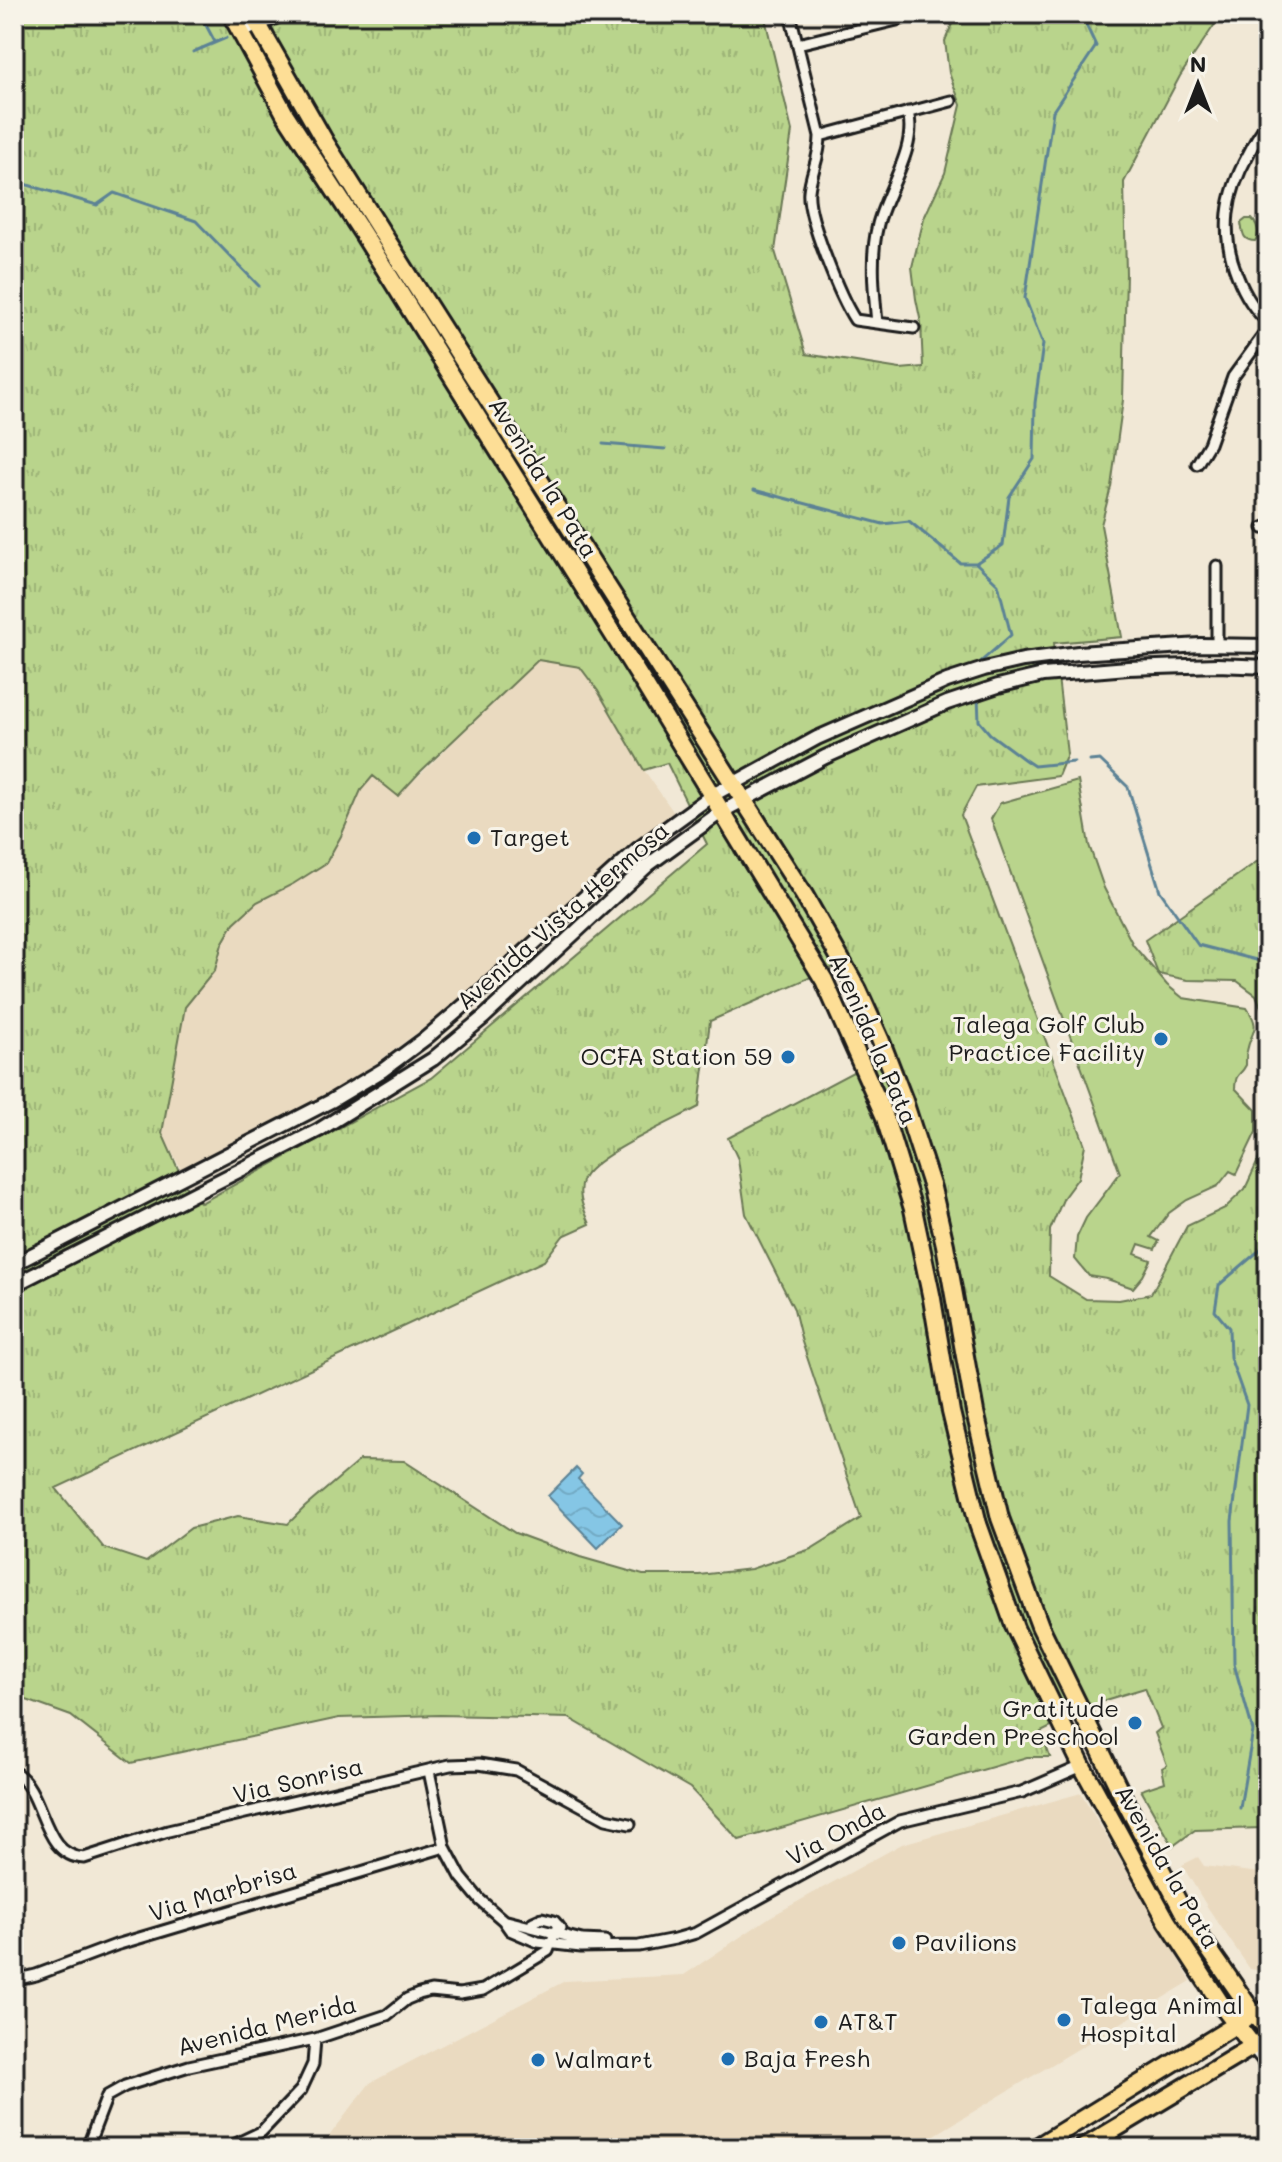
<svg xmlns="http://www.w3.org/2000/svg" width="1282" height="2162" viewBox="0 0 1282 2162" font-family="Mali,sans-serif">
<defs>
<pattern id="grass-tufts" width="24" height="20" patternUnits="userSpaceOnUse" patternTransform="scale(2)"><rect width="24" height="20" fill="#b9d48c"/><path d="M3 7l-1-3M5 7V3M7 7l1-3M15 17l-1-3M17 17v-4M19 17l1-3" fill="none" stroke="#9eb578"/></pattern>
<pattern id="water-waves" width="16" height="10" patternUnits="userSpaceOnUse" patternTransform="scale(2)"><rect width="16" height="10" fill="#85c6e5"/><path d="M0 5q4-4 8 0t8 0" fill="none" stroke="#72aac4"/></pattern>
</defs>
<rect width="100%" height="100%" fill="#f1e8d6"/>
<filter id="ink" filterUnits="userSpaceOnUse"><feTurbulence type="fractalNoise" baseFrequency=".0125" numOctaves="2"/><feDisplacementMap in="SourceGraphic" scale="16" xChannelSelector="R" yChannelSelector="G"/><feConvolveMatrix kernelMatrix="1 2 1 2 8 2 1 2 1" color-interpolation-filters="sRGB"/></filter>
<g filter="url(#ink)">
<!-- built -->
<path fill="#eadac0" d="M538,660L580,666L598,691L644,770L677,817L631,847L472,992L332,1096L183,1173L162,1133L185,1007L214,970L222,944L234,923L257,902L293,884L351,808L361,790L373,776L398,796Z
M1081,1793L1191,1981L913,2148H320L370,2083L565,1981L684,1975L770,1917L902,1844Z
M1198,1857L1204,1866L1268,1874V1968L1264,1971L1250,1969L1208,1908L1182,1865Z"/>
<!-- grass -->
<path fill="url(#grass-tufts)" stroke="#6a7854" stroke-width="2" fill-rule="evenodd" d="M14,14H764L792,131L775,251L806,354L900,369L923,367L921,323L916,299L912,267L924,218L945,173L961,105L949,73L945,41L956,14H1253L1215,24L1180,76L1124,182L1126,274L1123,400L1111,487L1101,525L1122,637L1054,643L1067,754L1058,776L976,787L961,815L1085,1145L1078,1178L1064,1197L1050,1230L1049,1276L1086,1299L1119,1300L1151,1294L1187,1226L1225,1208L1245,1189L1268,1139V1823L1263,1828L1195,1830L1173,1846L1141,1790L1165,1782L1162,1768L1167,1765L1155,1733L1161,1728L1145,1688L1105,1700L1041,1732L1050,1757H1027L739,1840L690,1788L569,1718L440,1715L339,1718L131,1763L71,1716L21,1698H14ZM538,660L580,667L598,691L644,770L667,763L707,844L431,1078L201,1203L186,1187L162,1133L185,1007L215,970L222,944L234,923L257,902L293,884L326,863L341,836L361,790L373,776L398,796L420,772ZM850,960L878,1013L891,1052L728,1138L738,1159L746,1214L794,1309L802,1342L861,1518L811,1549L751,1569L699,1575H643L580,1557L515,1533L404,1461L360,1460L305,1507L288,1524L238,1516L191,1528L146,1562L104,1548L56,1488L544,1261L563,1236L590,1224C584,1209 577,1197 582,1181C590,1157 675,1120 699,1107L710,1021Z
M1246,219H1252C1258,225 1260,235 1255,241C1243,241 1243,234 1241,223Z
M1268,854V1025L1256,995L1237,981L1188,980L1158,974L1145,940Z"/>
<!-- pitch -->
<path fill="#b9d48c" stroke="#6a7854" stroke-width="2" d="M1078,781L1089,845L1104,888L1133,945L1167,985L1183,998L1247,1008C1262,1030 1251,1030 1247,1051C1246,1053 1246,1064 1246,1065C1240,1077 1236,1071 1235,1088L1256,1110V1132L1236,1174L1230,1171L1218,1186L1187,1200L1169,1213L1151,1237L1159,1241L1155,1249L1139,1244L1135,1254L1151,1260L1143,1276L1133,1288L1107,1279L1089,1276L1075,1259L1077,1237L1086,1218L1120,1173L991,819L1000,803Z"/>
<!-- water -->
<path fill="url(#water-waves)" stroke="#5b8295" stroke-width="2" d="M576,1468L582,1474L578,1479L622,1524L598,1548L548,1496Z"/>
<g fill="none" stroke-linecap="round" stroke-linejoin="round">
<!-- stream -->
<path stroke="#5b8295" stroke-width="3" d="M200,14L215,42
M193,52L226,38
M14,181L97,205L114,193L196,221L259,286
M603,444L665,449
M754,490L883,524L909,521L960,563H975
M977,665L1011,635L998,584L976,563L1003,545L1009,497L1034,459L1035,403L1043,344L1025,298L1053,111L1096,46L1081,14
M978,697L979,721L990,734L1025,760L1034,766L1074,762
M1090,761L1100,760L1128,787L1160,891L1198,945L1268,963
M1240,1808L1253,1731L1234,1664L1232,1521L1247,1405L1230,1357L1229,1328L1215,1311L1219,1285L1268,1243"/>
<defs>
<path id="street" d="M790,14L820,136C820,157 811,172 809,191C806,215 841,299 855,320L914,328
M798,44L901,19L905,14
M1268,123C1259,133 1254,143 1248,155C1226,195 1220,232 1237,275C1244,293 1253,309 1268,322
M820,136L951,101
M877,323C874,291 870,256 878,224C887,189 918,148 908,112
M1197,464L1209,444L1233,377L1268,329
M1263,528L1268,526
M1217,566V644
M429,1771L445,1847L461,1877L480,1900L503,1920L510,1930L538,1942L581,1947L639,1946L675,1939L696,1933L900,1821L1022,1792L1082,1766
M14,1772C46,1790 40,1856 84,1858L168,1831L450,1765L479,1764L516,1770L606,1819L630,1824
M503,1920L582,1940L605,1941
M532,1927L533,1922L542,1918L554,1921L560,1928
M14,1980L36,1975L116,1945L445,1847
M87,2148L107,2096L125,2086L189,2066L315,2039L387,2015L407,1999L419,1994L431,1991L460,1994L483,1990L548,1951L558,1925
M227,2148L261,2132L301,2090L313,2064L315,2039"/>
<path id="secondary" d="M241,32L282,14
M14,1264L331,1101L383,1070L426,1038L488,985L638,849L711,796L817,738L947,681L984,669L1023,660L1078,653L1200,645L1268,646
M14,1285L319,1130L433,1059L484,1017L648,865L721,812L825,757L947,703L998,686L1043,675L1128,668L1217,665L1268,667
M1254,2014L1268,2006
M1253,2046L1268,2065"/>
<path id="highway" d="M231,14L285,114L363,234L646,687L824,980L884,1115L913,1209L932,1299L951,1412L978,1524L1015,1628L1082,1766L1167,1921L1223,2007L1253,2046
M252,14L325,142L415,285L804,895L858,990L880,1039L904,1101L932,1188L945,1245L975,1412L1000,1518L1040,1626L1125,1801L1185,1915L1254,2014L1268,2029
M1035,2148L1245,2019
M1083,2148L1260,2042"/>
</defs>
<!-- street casing -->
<use href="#street" stroke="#1c1c1c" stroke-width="15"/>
<!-- secondary casing -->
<use href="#secondary" stroke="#1c1c1c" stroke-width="18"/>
<!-- highway casing -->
<use href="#highway" stroke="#1c1c1c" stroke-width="22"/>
<!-- street -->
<use href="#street" stroke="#f7f3e8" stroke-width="9"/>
<!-- secondary -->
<use href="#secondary" stroke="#f7f3e8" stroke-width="12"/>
<!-- highway -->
<use href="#highway" stroke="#fdde96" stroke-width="16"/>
</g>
</g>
<!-- markers -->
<g fill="#1f6fb2" stroke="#f7f3e8" stroke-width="3">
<circle cx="474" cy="838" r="8"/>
<circle cx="1161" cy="1039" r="8"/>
<circle cx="788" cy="1057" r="8"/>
<circle cx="1135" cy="1723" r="8"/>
<circle cx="899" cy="1943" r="8"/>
<circle cx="1064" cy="2020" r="8"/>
<circle cx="821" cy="2022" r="8"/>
<circle cx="728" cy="2059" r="8"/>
<circle cx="538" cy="2060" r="8"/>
</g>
<g text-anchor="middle" stroke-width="6" stroke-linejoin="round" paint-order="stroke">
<!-- street labels -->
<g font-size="24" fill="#1c1c1c" stroke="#f7f3e8">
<text transform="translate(543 478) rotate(58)" y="8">Avenida la Pata</text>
<text transform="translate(563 916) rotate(-41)" y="8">Avenida Vista Hermosa</text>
<text transform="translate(873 1039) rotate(66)" y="8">Avenida la Pata</text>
<text transform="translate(298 1781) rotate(-13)" y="8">Via Sonrisa</text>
<text transform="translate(836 1834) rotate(-28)" y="8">Via Onda</text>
<text transform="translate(1167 1867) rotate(60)" y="8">Avenida la Pata</text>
<text transform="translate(223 1892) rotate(-17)" y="8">Via Marbrisa</text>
<text transform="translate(267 2026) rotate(-14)" y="8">Avenida Merida</text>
</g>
<!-- poi labels -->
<g font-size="24" fill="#1c1c1c" stroke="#f7f3e8" text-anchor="start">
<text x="490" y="846">Target</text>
<text x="1145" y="1033" text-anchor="end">Talega Golf Club<tspan x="1145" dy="28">Practice Facility</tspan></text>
<text x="772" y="1065" text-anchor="end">OCFA Station 59</text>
<text x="1119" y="1717" text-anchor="end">Gratitude<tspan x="1119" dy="28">Garden Preschool</tspan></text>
<text x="915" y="1951">Pavilions</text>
<text x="1080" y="2014">Talega Animal<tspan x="1080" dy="28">Hospital</tspan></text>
<text x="837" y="2030">AT&amp;T</text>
<text x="744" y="2067">Baja Fresh</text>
<text x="554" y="2068">Walmart</text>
</g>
</g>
<!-- margin -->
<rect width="1282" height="2162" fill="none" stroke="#f7f3e8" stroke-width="48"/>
<rect x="24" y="24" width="1234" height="2114" fill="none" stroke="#1c1c1c" stroke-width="3" filter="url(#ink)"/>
<!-- north arrow -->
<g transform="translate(1198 84)" stroke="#f7f3e8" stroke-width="6" paint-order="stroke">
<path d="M0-6L14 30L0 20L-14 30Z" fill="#1c1c1c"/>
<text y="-12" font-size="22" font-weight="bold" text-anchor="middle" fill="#1c1c1c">N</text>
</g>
</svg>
